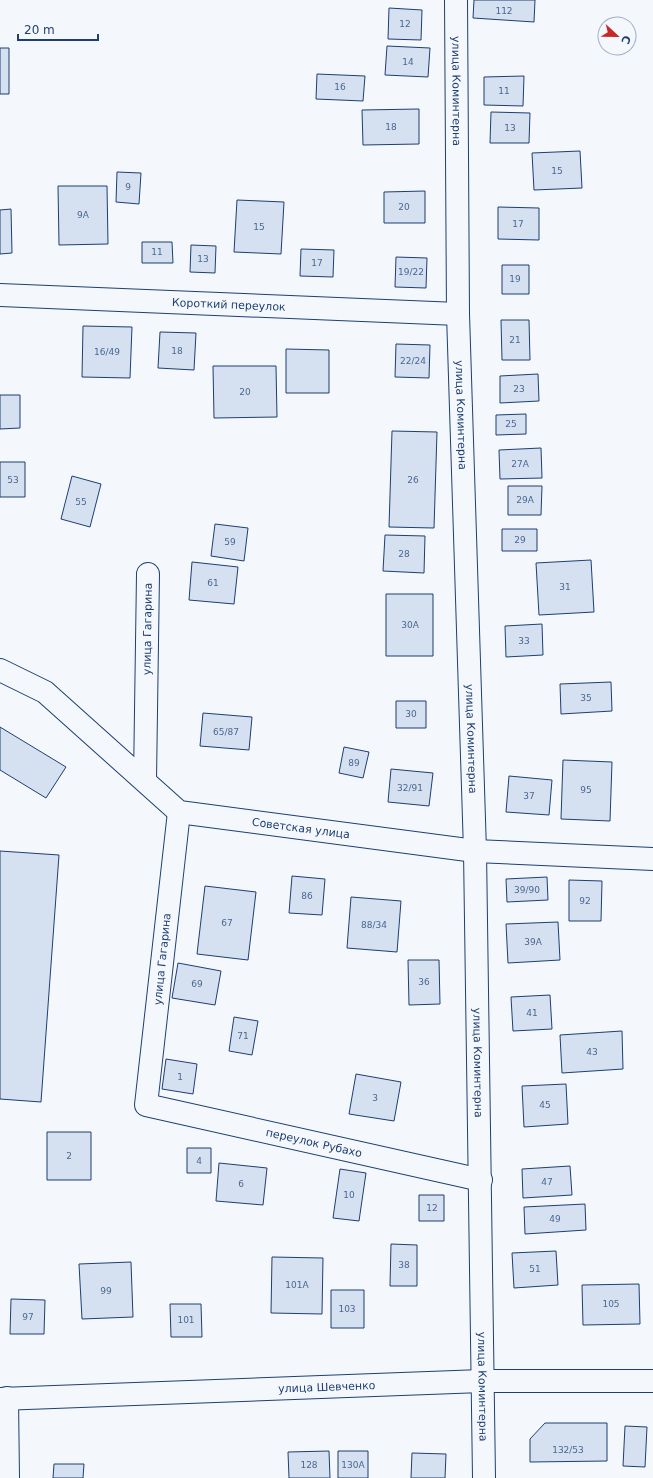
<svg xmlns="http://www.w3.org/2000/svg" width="653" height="1478" viewBox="0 0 653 1478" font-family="'DejaVu Sans',sans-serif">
<rect width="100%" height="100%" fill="#f4f7fb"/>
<!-- building -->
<path fill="#d5e0f0" stroke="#1d3f73" d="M474,0H535L534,22L473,18Z
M389,8L422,10L421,40L388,39Z
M387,46L430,48L428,77L385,75Z
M0,48H9V94H0Z
M317,74L365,76L363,101L316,99Z
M524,76L523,106L484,105V77Z
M419,109V144L363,145L362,110Z
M491,112L530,113L529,143H490Z
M580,151L582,188L534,190L532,153Z
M117,172L141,173L139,204L116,202Z
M58,186H107L108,244L59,245Z
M425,191V223H384V192Z
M237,200L284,202L281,254L234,252Z
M498,207L539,208V240L498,239Z
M11,209L12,253L0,254V210Z
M142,242H172L173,263H142Z
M191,245L216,246L215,273L190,272Z
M301,249L334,250L333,277L300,276Z
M396,257L427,258L426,288L395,287Z
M502,265H529V294H502Z
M501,320H529L530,360H502Z
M83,326L132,327L130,378L82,377Z
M160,332L196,333L194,370L158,368Z
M396,344L430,345L429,378L395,377Z
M286,349L329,350V393H286Z
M213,366H276L277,417L214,418Z
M538,374L539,401L500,403V376Z
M0,395H20V428L0,429Z
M526,414V434L496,435V415Z
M392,431L437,432L434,528L389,527Z
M541,448L542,478L500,479L499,450Z
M0,462H25V497H0Z
M72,476L101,484L90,527L61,519Z
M508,486H542L541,515H508Z
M215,524L248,528L244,561L211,556Z
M502,529H537V551H502Z
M385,535L425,536L424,573L383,571Z
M591,560L594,612L539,615L536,563Z
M192,562L238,567L234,604L189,600Z
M386,594H433V656H386Z
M542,624L543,655L506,657L505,626Z
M611,682L612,711L561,714L560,684Z
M396,701H426V728H396Z
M203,713L252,717L249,750L200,746Z
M0,727L66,767L46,798L0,770Z
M344,747L369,752L363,778L339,773Z
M563,760L612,762L610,821L561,819Z
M391,769L433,773L429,806L388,802Z
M509,776L552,780L549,815L506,812Z
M0,851L59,855L41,1102L0,1099Z
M292,876L325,879L322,915L289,913Z
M547,877L548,900L507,902L506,879Z
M569,880L602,881L601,921H569Z
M205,886L256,892L248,960L197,954Z
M351,897L401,901L397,952L347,948Z
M558,922L560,960L508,963L506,924Z
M408,960H439L440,1004L409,1005Z
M178,963L221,971L215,1005L172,998Z
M550,995L552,1029L513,1031L511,997Z
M234,1017L258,1021L252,1055L229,1051Z
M622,1031L623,1069L562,1073L560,1035Z
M166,1059L197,1064L193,1094L162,1089Z
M356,1074L401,1082L394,1121L349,1114Z
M566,1084L568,1124L524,1127L522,1086Z
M47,1132H91V1180H47Z
M187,1148H211V1173H187Z
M219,1163L267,1168L263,1205L216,1201Z
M570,1166L572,1195L523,1198L522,1169Z
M340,1169L366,1173L359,1221L333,1218Z
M419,1195H444V1221H419Z
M585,1204L586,1230L525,1234L524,1207Z
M391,1244L417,1245V1286H390Z
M556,1251L558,1285L514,1288L512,1253Z
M272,1257L323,1258L322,1314L271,1313Z
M131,1262L133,1317L82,1319L79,1264Z
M639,1284L640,1324L583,1325L582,1285Z
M331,1290H364V1328H331Z
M11,1299L45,1300L44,1334H10Z
M170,1304H201L202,1337H171Z
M545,1423H607V1461L530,1462V1439Z
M625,1426L647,1427L645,1467L623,1466Z
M329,1451L330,1478H289L288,1452Z
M338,1451H368V1478H338Z
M412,1453L446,1454L445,1478H411Z
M54,1464H84L83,1478H53Z"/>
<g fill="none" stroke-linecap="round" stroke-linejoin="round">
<defs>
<g id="minor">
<path id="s1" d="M0,295L458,314"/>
<path id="s2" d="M145,780L148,574"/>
<path id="s3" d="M179,812L146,1105L481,1180"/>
<path d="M7,1398L8,1478"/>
</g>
<g id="tertiary">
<path id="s4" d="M456,0L458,314L475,851L484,1478"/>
<path id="s5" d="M0,670L45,692L179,812L475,851L653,859"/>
<path id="s6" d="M0,1399L482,1381H653"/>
</g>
</defs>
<!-- minor casing -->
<use href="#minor" stroke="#1d3f73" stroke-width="24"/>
<!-- tertiary casing -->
<use href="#tertiary" stroke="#1d3f73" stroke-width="24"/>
<!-- minor -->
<use href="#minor" stroke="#f4f7fb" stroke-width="22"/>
<!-- tertiary -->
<use href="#tertiary" stroke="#f4f7fb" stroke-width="22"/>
</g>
<g text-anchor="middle" stroke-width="3" stroke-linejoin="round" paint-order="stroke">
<!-- number labels -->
<g font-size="9" fill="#4b6792">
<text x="504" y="14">112</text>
<text x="405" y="27">12</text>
<text x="408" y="65">14</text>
<text x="340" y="90">16</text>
<text x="504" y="94">11</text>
<text x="391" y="130">18</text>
<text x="510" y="131">13</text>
<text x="557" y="174">15</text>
<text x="128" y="190">9</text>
<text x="404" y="210">20</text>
<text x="83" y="218">9А</text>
<text x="518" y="227">17</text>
<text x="259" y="230">15</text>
<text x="157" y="255">11</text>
<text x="203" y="262">13</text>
<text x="317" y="266">17</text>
<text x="411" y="275">19/22</text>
<text x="515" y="282">19</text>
<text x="515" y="343">21</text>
<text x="177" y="354">18</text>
<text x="107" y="355">16/49</text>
<text x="413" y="364">22/24</text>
<text x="519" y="392">23</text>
<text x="245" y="395">20</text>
<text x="511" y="427">25</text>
<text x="520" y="467">27А</text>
<text x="13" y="483">53</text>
<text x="413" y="483">26</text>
<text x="525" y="503">29А</text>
<text x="81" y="505">55</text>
<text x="520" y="543">29</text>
<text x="230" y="545">59</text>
<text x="404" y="557">28</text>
<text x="213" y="586">61</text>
<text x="565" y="590">31</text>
<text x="410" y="628">30А</text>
<text x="524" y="644">33</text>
<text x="586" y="701">35</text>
<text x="411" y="717">30</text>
<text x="226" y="735">65/87</text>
<text x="354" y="766">89</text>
<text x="410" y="791">32/91</text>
<text x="586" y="793">95</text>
<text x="529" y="799">37</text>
<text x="527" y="893">39/90</text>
<text x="307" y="899">86</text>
<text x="585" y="904">92</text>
<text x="227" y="926">67</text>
<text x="374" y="928">88/34</text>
<text x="533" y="945">39А</text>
<text x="424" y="985">36</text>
<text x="197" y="987">69</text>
<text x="532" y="1016">41</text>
<text x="243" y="1039">71</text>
<text x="592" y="1055">43</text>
<text x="180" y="1080">1</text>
<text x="375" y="1101">3</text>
<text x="545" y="1108">45</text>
<text x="69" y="1159">2</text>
<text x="199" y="1164">4</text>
<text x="547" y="1185">47</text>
<text x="241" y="1187">6</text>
<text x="349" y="1198">10</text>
<text x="432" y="1211">12</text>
<text x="555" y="1222">49</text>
<text x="404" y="1268">38</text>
<text x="535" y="1272">51</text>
<text x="297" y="1288">101А</text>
<text x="106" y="1294">99</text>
<text x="611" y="1307">105</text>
<text x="347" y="1312">103</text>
<text x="28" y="1320">97</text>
<text x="186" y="1323">101</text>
<text x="568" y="1453">132/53</text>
<text x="309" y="1468">128</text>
<text x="353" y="1468">130А</text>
</g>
<!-- street labels -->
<g font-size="11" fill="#1d3f73" stroke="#f4f7fb">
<text dy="4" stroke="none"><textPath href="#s4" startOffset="91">улица Коминтерна</textPath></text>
<text dy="4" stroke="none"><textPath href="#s1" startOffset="229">Короткий переулок</textPath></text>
<text dy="4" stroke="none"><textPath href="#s4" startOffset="415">улица Коминтерна</textPath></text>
<text dy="4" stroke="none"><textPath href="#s2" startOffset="151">улица Гагарина</textPath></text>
<text dy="4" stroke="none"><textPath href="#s4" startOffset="739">улица Коминтерна</textPath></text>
<text dy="4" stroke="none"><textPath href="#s5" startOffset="353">Советская улица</textPath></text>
<text transform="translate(162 959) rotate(-84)" y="4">улица Гагарина</text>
<text dy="4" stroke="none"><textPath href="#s4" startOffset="1063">улица Коминтерна</textPath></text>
<text dy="4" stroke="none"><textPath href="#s3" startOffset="467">переулок Рубахо</textPath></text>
<text dy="4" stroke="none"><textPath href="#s6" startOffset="327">улица Шевченко</textPath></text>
<text dy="4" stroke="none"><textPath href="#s4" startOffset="1387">улица Коминтерна</textPath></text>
</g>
</g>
<!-- north arrow -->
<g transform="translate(617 36) rotate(112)"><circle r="19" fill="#f4f7fb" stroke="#9eadc5"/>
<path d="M0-3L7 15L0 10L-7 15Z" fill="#c62828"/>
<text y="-6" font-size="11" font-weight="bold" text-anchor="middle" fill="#1d3f73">С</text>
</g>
<!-- scale -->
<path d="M18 34v6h80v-6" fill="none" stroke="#1d3f73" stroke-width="2"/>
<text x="24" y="34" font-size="12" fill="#1d3f73" stroke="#f4f7fb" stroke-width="3" paint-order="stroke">20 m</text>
</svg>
